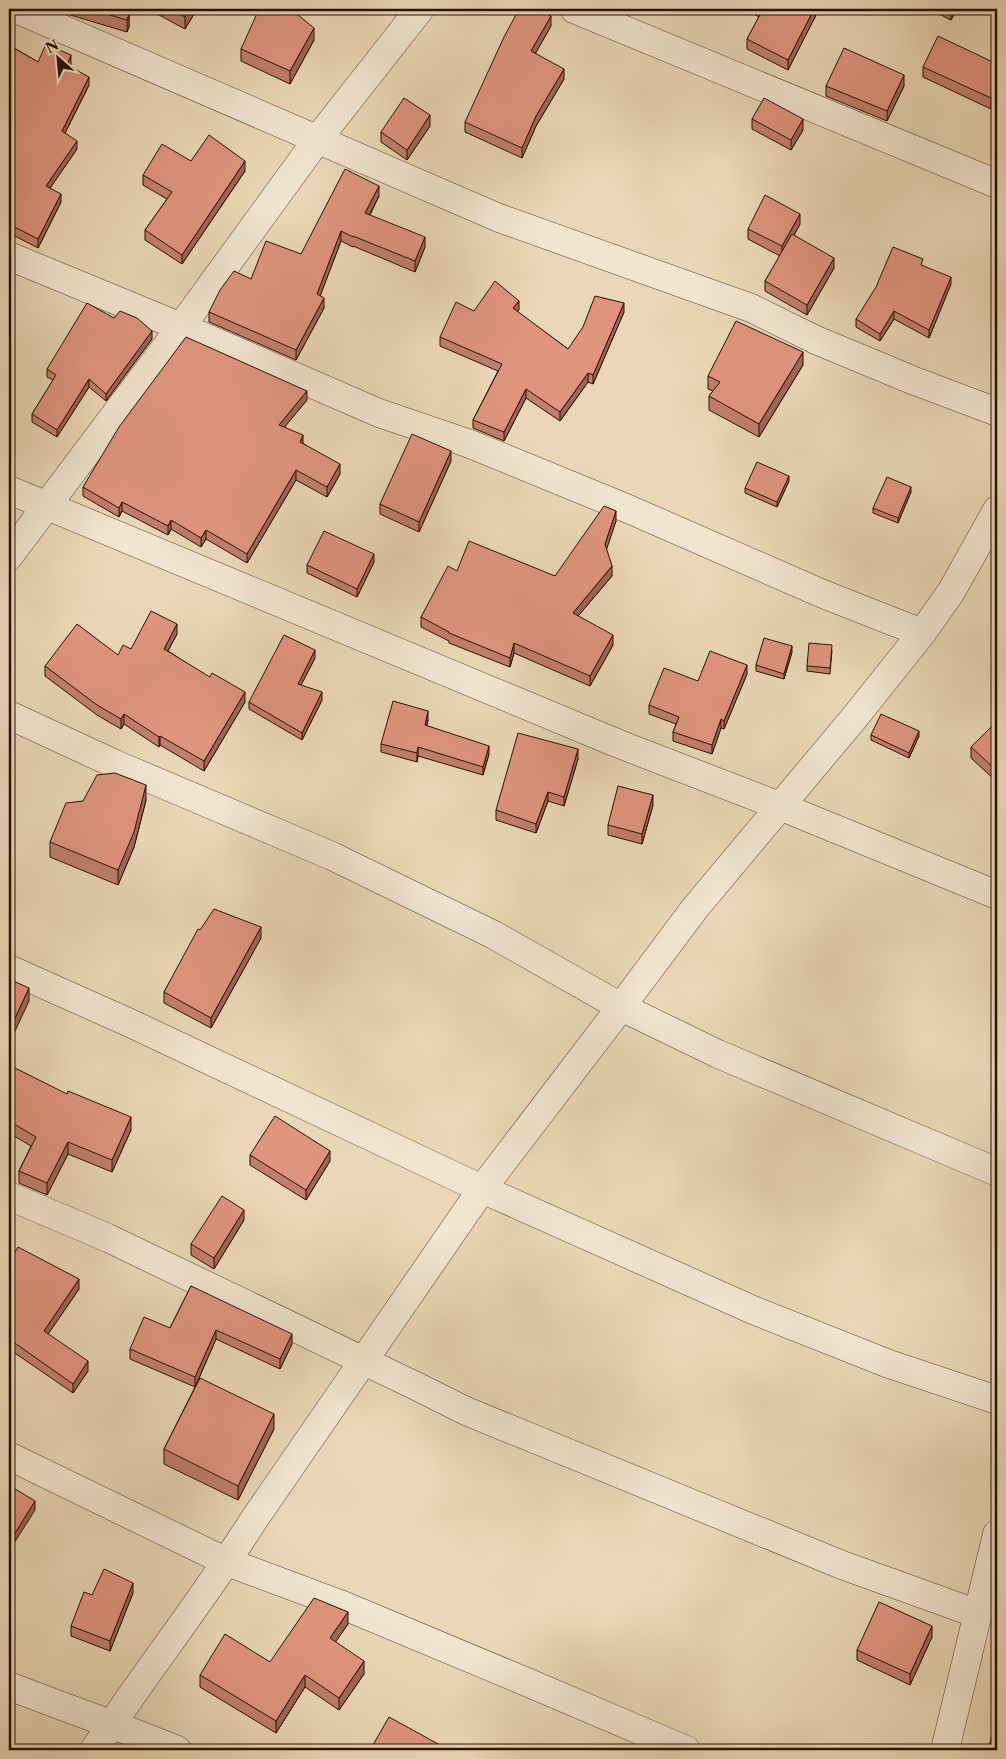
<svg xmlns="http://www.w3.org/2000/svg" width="1006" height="1759" viewBox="0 0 1006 1759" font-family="'Libre Caslon Text',serif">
<rect width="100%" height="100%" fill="#ebd7b7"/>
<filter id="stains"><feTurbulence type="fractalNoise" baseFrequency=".004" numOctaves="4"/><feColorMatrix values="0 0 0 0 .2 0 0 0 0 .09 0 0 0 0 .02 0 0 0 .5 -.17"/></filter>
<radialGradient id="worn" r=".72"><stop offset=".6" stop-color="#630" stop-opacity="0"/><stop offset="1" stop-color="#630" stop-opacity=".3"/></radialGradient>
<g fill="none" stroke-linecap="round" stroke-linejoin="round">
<defs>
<path id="street" d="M16,9L499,218L751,308L816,340L912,380L997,412
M574,9L997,184
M9,256L181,327L379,413L470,444L626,508L823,594L922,633
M9,490L619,744L782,807L997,895
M9,556L181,327L317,140L420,9
M9,715L115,764L332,856L494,935L621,1007L718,1054L997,1172
M9,969L130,1023L482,1189L753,1310L889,1364L997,1400
M9,1196L108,1238L418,1387L466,1411L842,1565L978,1614
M9,1456L227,1562L340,1604L529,1683L686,1750
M9,1686C65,1708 122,1727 177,1750
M94,1750C146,1672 205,1597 255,1518L482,1189L621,1007L695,908L855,717L922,633L951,592L997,510
M945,1750L997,1534"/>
</defs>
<!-- street casing -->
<use href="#street" stroke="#5a402e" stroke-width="29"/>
<!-- street -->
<use href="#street" stroke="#f2e5d0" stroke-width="28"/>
</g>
<!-- wall -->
<path fill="#c17f6d" stroke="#2a0e00" d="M55,9H121L129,14V27L127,32L67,14Z
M148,9H197L185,29Z
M745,9H819L788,70L747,49V39L759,17Z
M929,9H957L951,20Z
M297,14L314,40L290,84L241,61V49Z
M551,26L535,54L564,79L536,126L522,158L465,132V122Z
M9,45L38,62L71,64L70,66L89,85L65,133L77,149L50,188L61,202L38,248L9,233Z
M997,64V96L991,109L923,77V67Z
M826,86H904L887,121L826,96Z
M752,119L803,130L791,150L752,129Z
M430,126L407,160L381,142V132Z
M245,171L182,264L145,240V230L167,199L143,185V175Z
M379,196L370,215L425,247L415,272L353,246V247L341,241L320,296L324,308L296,360L209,322V312L301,254Z
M800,224L794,235L834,268L807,315L765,291V281L780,256L748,239V229Z
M923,266L951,284L929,338L894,319L880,341L856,327V319Z
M519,310L517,312L568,349L624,312L593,384L588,382L560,421L526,398L504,441L473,428V420L498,371L440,346V337L474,311Z
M114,318L152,339L106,401L89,387L57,437L32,422V414L53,380L47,377V369Z
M803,365L759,437L709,410V396L713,391L708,389V376Z
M307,400L284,427L303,443L340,474L327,497L296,480L247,563L206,539L201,547L171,529L168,535L122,511L119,517L83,496V487Z
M451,461L419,532L380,514V504Z
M789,481L777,507L745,493V488Z
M911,492L898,523L873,513V508Z
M616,521L606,549L612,576L578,616L613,645L590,686L514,653L510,667L449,643V641L421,627V617L457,571L555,576Z
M374,562L357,597L307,573V565Z
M177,634L168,651L245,702L204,771L160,745L159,747L124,724L121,729L97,715L45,676V666L118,655L131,649Z
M832,650L830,674L807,671V666Z
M792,652L784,679L756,671V665Z
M315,658L301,685L322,700L302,740L249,709V702Z
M747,674L724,729L721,728L712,754L673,741V732L676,724L649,714V705L698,681Z
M428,720L427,726L489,754L483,775L418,756L417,762L381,752V744Z
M997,733L996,781L971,758V747Z
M871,735L919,736L909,758L871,740Z
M578,759L564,806L548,801L536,833L496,820V810Z
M146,800L134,847L118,885L50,857V842L83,801Z
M653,805L642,844L608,835V825Z
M200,930L261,938L211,1028L164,1003V992Z
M9,1065L131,1130L112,1172L68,1154L47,1195L19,1183V1171L31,1146L9,1133Z
M250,1155L330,1161L306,1200L250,1165Z
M244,1220L214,1269L191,1255V1244Z
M9,1263L79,1289L48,1334L88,1371L73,1393L9,1349Z
M191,1286L292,1344L280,1369L216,1339L196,1385L274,1429L238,1500L164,1464V1449L195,1387L130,1359V1349L170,1328Z
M133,1593L110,1651L71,1636V1626Z
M348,1624L335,1642L364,1674L339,1710L305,1687L276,1733L200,1687V1675L270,1662Z
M932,1637L910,1685L857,1660V1650Z"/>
<!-- shaded-wall -->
<path fill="#9d6859" stroke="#2a0e00" d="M190,9H197L185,29V17Z
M293,9H301L292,23V10Z
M814,9H819L788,70V60Z
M954,9H957L951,20V15Z
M129,14V27L127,32V20Z
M551,16V26L531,61V51Z
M314,28V40L290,84V71Z
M71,55V64L67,73V65Z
M564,69V79L536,126L522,158V148L536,116Z
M904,75V86L887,121V111Z
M89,77V85L62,139V131Z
M997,86V96L991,109V98Z
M430,115V126L407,160V150Z
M803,119V130L791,150V140Z
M77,141V149L46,194V186Z
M245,161V171L182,264V255Z
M379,186V196L365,223V213Z
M61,194V202L38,248V239Z
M800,214V224L782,257V246Z
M341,231V241L317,304V294Z
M425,237V247L415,272V261Z
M834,258V268L807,315V305Z
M951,277V284L929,338V330Z
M324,298V308L296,360V350Z
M519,301V310L513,317V308Z
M624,303V312L593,384V375Z
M894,311V319L880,341V334Z
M152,331V339L106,401V394Z
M803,352V365L759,437V424Z
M588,373V382L560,421V412Z
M89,379V387L57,437V430Z
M526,389V398L504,441V432Z
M307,391V400L279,434V425Z
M303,435V444L300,442Z
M451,451V461L419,532V522Z
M340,464V474L327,497V487Z
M296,470V480L247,563V554Z
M789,476V481L777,507V502Z
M911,487V492L898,523V518Z
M122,502V511L119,517V508Z
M616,511V521L605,554V544Z
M171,520V529L168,535V526Z
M206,530V539L201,547V538Z
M374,554V562L357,597V589Z
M612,566V576L573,622V613Z
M177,624V634L164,658V649Z
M613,635V645L590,686V676Z
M514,643V653L510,667V658Z
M792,646V652L784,679V674Z
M315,650V658L298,691V684Z
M747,665V674L724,729V721Z
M245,692V702L204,771V761Z
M322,692V700L302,740V733Z
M428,711V720L425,734V725Z
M124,714V724L121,729V719Z
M721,719V728L712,754V745Z
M919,731V736L909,758V753Z
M160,736V745L159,747V737Z
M489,746V754L483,775V767Z
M418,747V756L417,762V753Z
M578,749V759L564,806V797Z
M997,768V779L996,781V770Z
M146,785V800L134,847L118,885V870Z
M548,792V801L536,833V824Z
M653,795V805L642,844V834Z
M261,927V938L211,1028V1018Z
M29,988V1001L9,1044V1031Z
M131,1117V1130L112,1172V1160Z
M68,1142V1154L47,1195V1183Z
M330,1151V1161L306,1200V1190Z
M244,1210V1220L214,1269V1258Z
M79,1279V1289L44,1340V1331Z
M216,1330V1339L195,1387V1377Z
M292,1334V1344L280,1369V1359Z
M88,1361V1371L73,1393V1384Z
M274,1414V1429L238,1500V1486Z
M35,1501V1510L9,1551V1543Z
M133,1583V1593L110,1651V1641Z
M348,1612V1624L330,1650V1638Z
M932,1626V1637L910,1685V1674Z
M364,1661V1674L339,1710V1698Z
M305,1675V1687L276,1733V1721Z"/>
<!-- building -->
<path fill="#e0947f" stroke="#2a0e00" d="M89,9H121L129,14L127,20Z
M170,9H190L185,17Z
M259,9H293L292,10L314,28L290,71L241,49Z
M519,9H539L551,16L531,51L564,69L536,116L522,148L465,122L504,37Z
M762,9H814L788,60L747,39L763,9Z
M938,9H954L951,15Z
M938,36L997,64V86L991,98L923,67Z
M46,44L71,55L67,65L89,77L62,131L77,141L46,186L61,194L38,239L9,224V45L38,62Z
M844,48L904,75L887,111L826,86Z
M404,98L430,115L407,150L381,132Z
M764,98L803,119L791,140L752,119Z
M209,135L245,161L182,255L145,230L172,192L143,175L162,144L191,161Z
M345,169L379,186L365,213L425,237L415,261L353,236V237L341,231L317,294L324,298L296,350L209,312L220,290L234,271L251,279L266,241L301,254Z
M765,195L800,214L782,246L748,229Z
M792,234L834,258L807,305L765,281Z
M893,247L923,259L921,265L951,277L929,330L894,311L880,334L856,319L876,287Z
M495,281L519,301L513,308L568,349L583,327L595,296L624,303L593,375L588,373L560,412L526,389L504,432L473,420L502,364L440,337L456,302L474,311Z
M87,303L114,318L120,311L137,318L152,331L106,394L89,379L57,430L32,414L56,375L47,369Z
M736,321L803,352L759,424L709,396L720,382L708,376Z
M186,337L307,391L279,425L303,435L300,442L340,464L327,487L296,470L247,554L206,530L201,538L171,520L168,526L122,502L119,508L83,487L119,427Z
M412,434L451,451L419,522L380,504Z
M757,462L789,476L777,502L745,488Z
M887,477L911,487L898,518L873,508Z
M604,506L616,511L605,544L612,566L573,613L613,635L590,676L514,643L510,658L449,633V632L421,617L448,566L457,571L469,541L555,576Z
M324,531L374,554L357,589L307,565Z
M151,611L177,624L164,649L210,677L212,673L245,692L204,761L160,736L159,737L124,714L121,719L97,705L45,666L77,624L118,655L123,645L131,649Z
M284,635L315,650L298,684L322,692L302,733L249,702Z
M764,638L792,646L784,674L756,665Z
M809,643L832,645L830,668L807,666Z
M710,651L747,665L724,721L721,719L712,745L673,732L679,717L649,705L664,668L698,681Z
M393,701L428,711L425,725L489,746L483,767L418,747L417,753L381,744Z
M881,714L919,731L909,753L871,735Z
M991,727L997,733V768L996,770L971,747Z
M518,733L578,749L564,797L548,792L536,824L496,810Z
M115,773L146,785L134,832L118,870L50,842L66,803L83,801L97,775Z
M618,786L653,795L642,834L608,825Z
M214,909L261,927L211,1018L164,992L198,929L200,930Z
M9,979L29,988L9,1031Z
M9,1065L67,1094L68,1091L131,1117L112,1160L68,1142L47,1183L19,1171L36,1137L9,1121Z
M275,1116L330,1151L306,1190L250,1155Z
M222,1196L244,1210L214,1258L191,1244Z
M18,1247L79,1279L44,1331L88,1361L73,1384L9,1339V1263Z
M191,1286L292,1334L280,1359L216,1330L195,1377L130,1349L144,1317L170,1328Z
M200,1378L274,1414L238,1486L164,1449Z
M12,1487L35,1501L9,1543V1493Z
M104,1569L133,1583L110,1641L71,1626L84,1592L92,1595Z
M314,1598L348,1612L330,1638L364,1661L339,1698L305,1675L276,1721L200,1675L225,1634L270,1662Z
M879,1602L932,1626L910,1674L857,1650Z
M389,1717L449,1750H370Z
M994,1727L997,1728V1750H988Z"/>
<!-- margin -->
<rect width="1006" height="1759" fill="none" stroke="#ebd7b7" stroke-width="30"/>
<rect x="10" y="10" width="986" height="1739" fill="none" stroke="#2a0e00" stroke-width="2.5"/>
<rect x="15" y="15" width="976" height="1729" fill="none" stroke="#2a0e00"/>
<!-- north arrow -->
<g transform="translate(58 58) rotate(333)" stroke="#f2e5d0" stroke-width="4" paint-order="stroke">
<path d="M0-4L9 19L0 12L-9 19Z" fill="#2a0e00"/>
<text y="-8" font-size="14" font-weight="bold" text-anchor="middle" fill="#2a0e00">N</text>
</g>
<rect width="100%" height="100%" filter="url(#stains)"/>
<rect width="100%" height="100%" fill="url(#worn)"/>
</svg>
